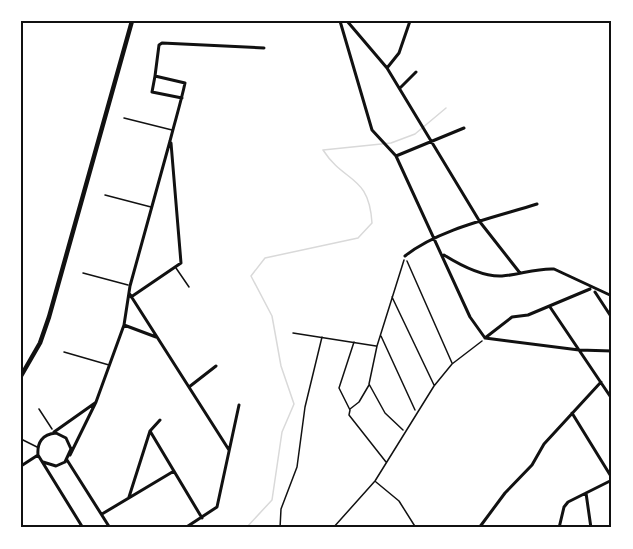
<svg xmlns="http://www.w3.org/2000/svg" width="633" height="549" viewBox="0 0 633 549" font-family="Figtree,sans-serif">
<rect width="100%" height="100%" fill="#fff"/>
<g fill="none" stroke-linecap="round" stroke-linejoin="round">
<!-- stream -->
<path stroke="#d9d9d9" stroke-width="1.5" d="M246,528L272,500L282,432L294,404L281,366L272,316L251,276L265,258L358,238L372,223C369,174 345,184 323,150L391,143L415,134L446,108"/>
<!-- path -->
<path stroke="#111" stroke-width="1.5" d="M407,261L452,363
M392,297L434,385
M293,333L376,346
M381,336L415,410
M354,342L339,388L350,410L349,415L386,462
M39,409L52,429
M350,409L359,402L369,385
M403,430L385,413L369,384L377,346L404,260
M376,482L399,501L416,528
M280,528L281,509L297,467L305,407L322,337
M333,528L375,481L434,386L452,364L482,341"/>
<!-- service -->
<path stroke="#111" stroke-width="1.5" d="M124,118L172,130
M105,195L151,207
M176,268L189,287
M83,273L128,285
M64,352L109,365
M21,439L37,447"/>
<!-- minor -->
<path stroke="#111" stroke-width="3" d="M340,21L372,130L396,156L470,317L485,338
M347,21L387,68L480,222L520,273
M387,68L399,53L410,21
M155,76L159,45L162,43L264,48
M400,88L416,72
M396,156L464,128
M444,255C460,265 483,277 502,276C519,275 536,268 554,269L612,296
M405,256C438,229 496,217 537,204
M595,292L612,318
M129,293L229,450
M131,297L181,263L171,143
M550,307L612,399
M124,325L156,337
M485,338L579,350L612,351
M485,338L512,317L528,315L590,289
M189,387L216,366
M572,413L612,478
M150,431L202,518
M54,432L95,403
M70,455L96,402L124,325L130,286L170,141C175,121 181,102 185,83L155,76L152,92L182,98
M67,460L110,528
M43,462L56,466L65,462L71,449L66,438L56,433C42,434 37,443 38,455L83,528
M21,466L38,455
M586,493L591,528
M129,497L150,431L160,420
M102,514L174,471
M185,528L217,507L239,405
M479,528L505,493L532,465L544,444L601,382
M559,528L564,507L568,502L612,480"/>
<!-- secondary -->
<path stroke="#111" stroke-width="4.5" d="M21,376L40,343L49,317L132,21"/>
</g>
<!-- border -->
<rect width="633" height="549" fill="none" stroke="#ffffff" stroke-width="45"/>
<rect x="22" y="22" width="588" height="504" fill="none" stroke="#111" stroke-width="2"/>
</svg>
